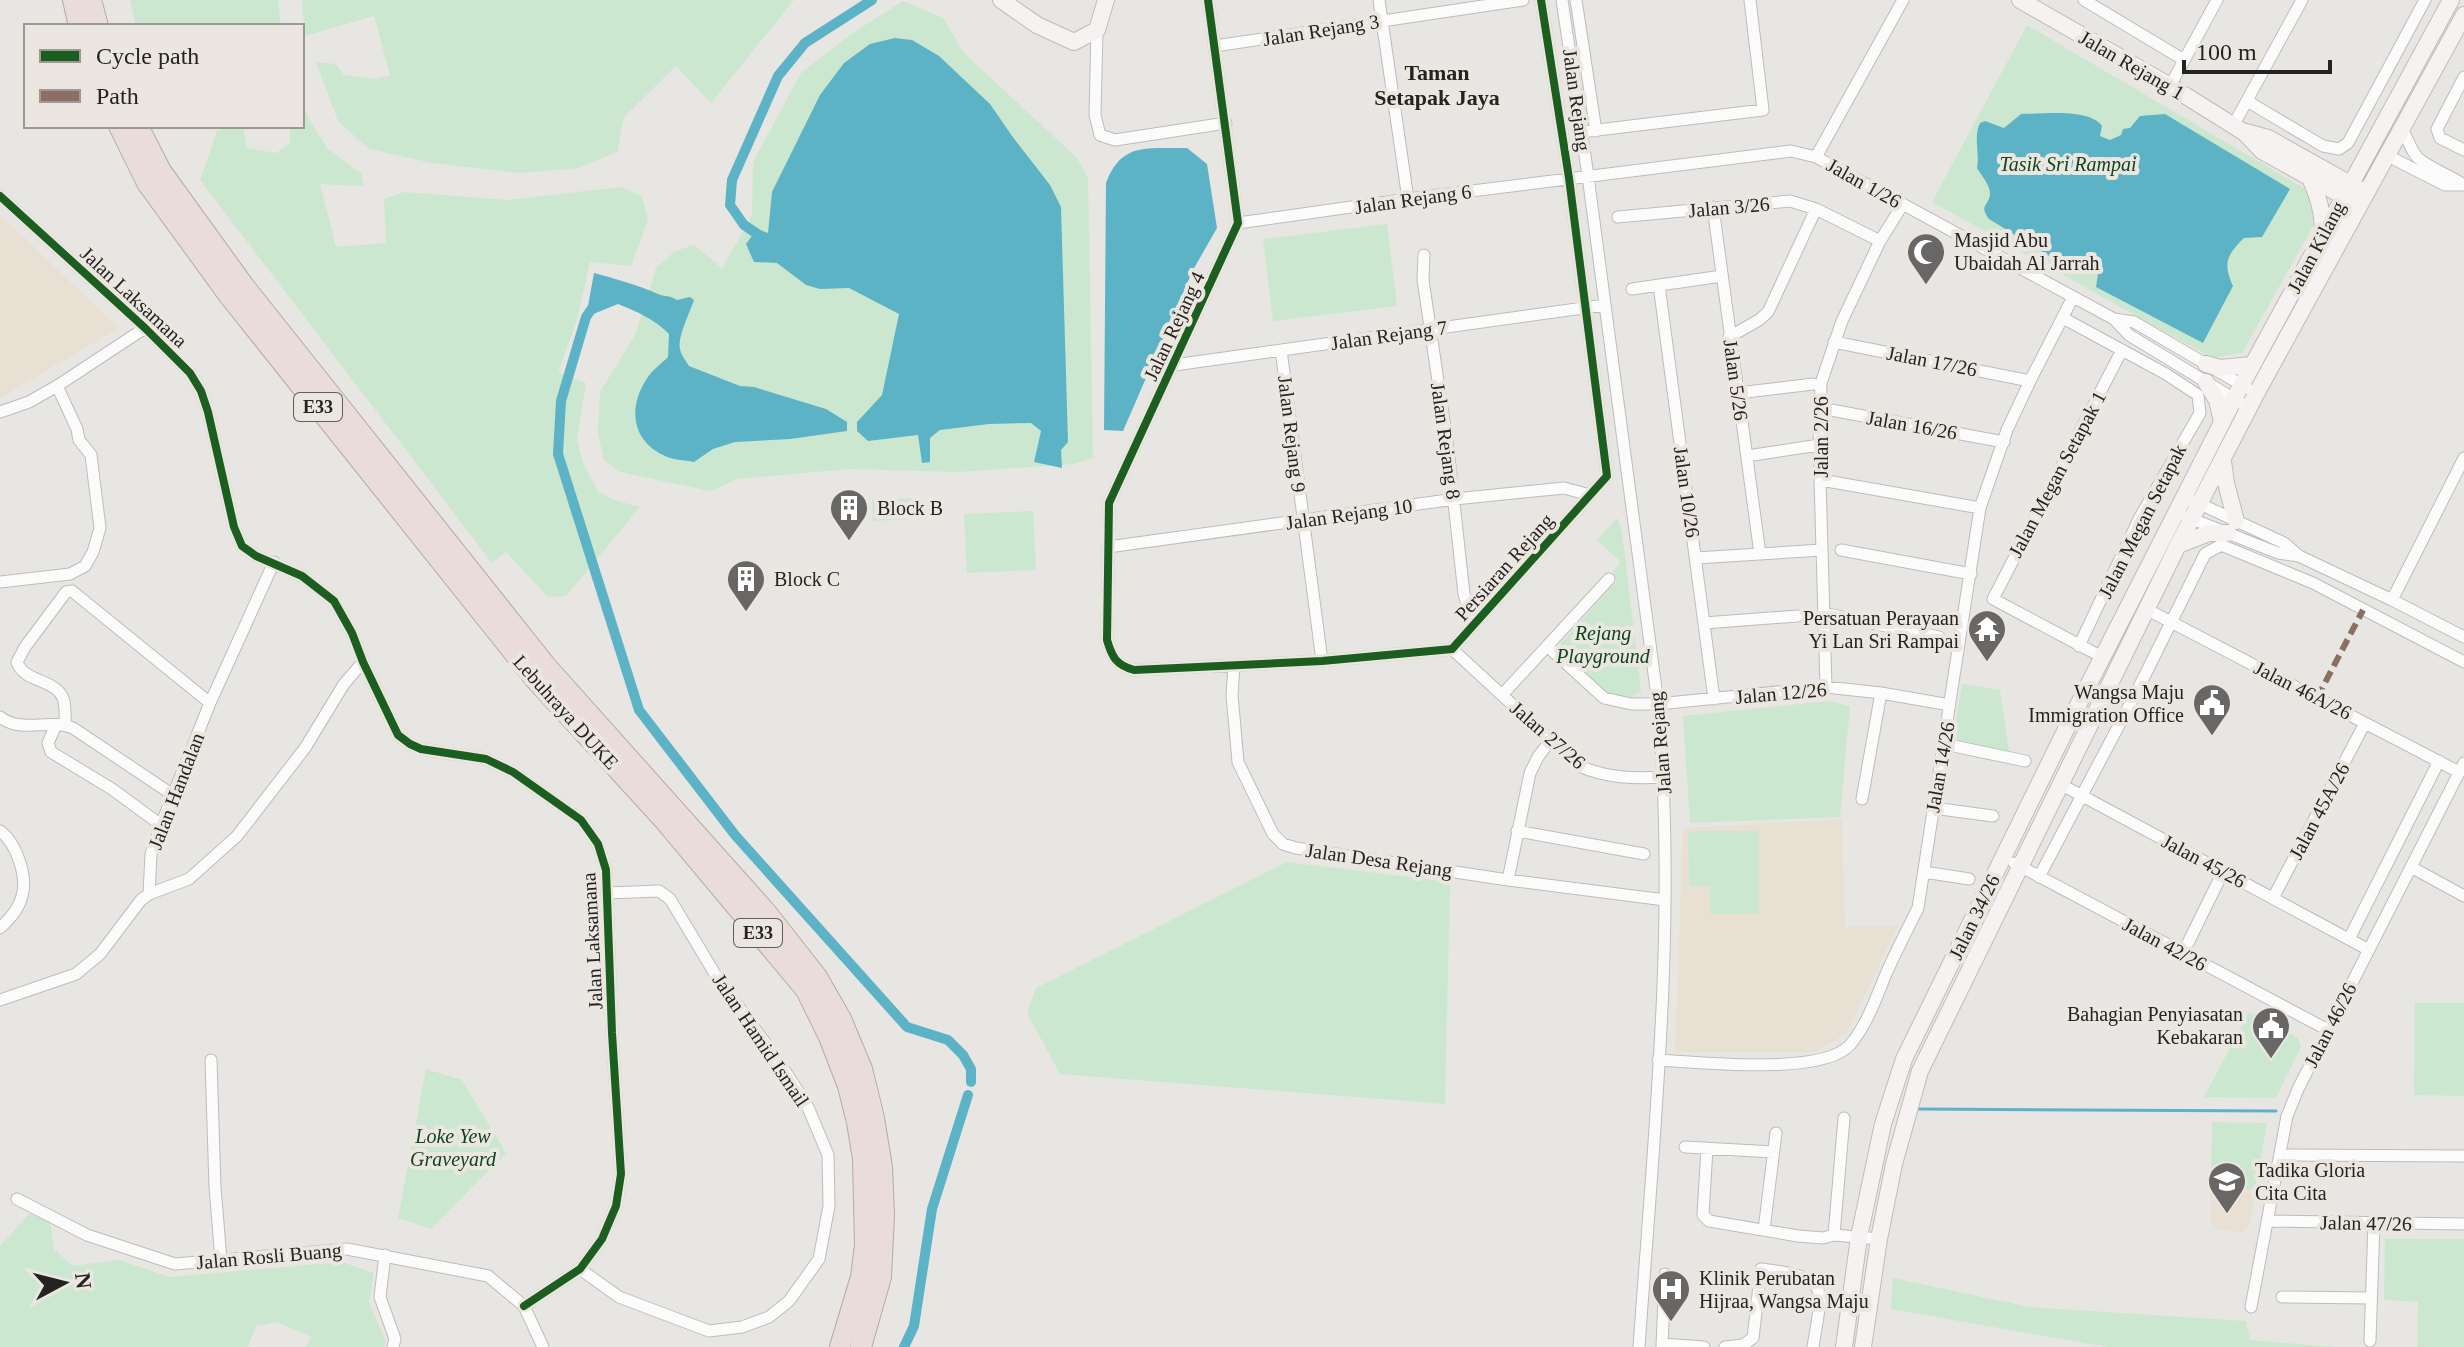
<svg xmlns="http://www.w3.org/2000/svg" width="2464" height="1347" viewBox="0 0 2464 1347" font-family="Georgia,serif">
<rect width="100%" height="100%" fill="#e8e6e3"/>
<!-- education -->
<path fill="#e9e0d4" d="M0,215L119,328L0,398Z
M1842,819L1845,927L1898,926L1846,1034L1815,1052H1675L1683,828Z
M2211,1189L2255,1190L2249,1228L2241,1233L2217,1229L2210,1221Z"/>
<!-- green -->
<path fill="#cce7cf" d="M130,0H278L281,26H136Z
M302,0H794L711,103L676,66L624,117L617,152L579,168L520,173L432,163L369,149L338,121L316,62L336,64L344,75L376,79L390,75L374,16L305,36Z
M903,1L943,18L965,54L1077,158L1088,178L1093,458L1074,464L958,472L849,469L737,479L711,491L619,472L604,460L598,433L600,392L636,333L656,268L675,251L694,245L722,268L752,216L753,162L801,73L851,34Z
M2027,25L2312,193L2317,219L2242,353L2212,358L1932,202Z
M302,107L327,148L361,173L364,186L320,184L336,247L386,243L384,199L404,192L508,200L620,187L642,196L648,220L631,266L590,262L577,320L558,372L586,383L577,440L584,466L598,491L614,500L640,507L566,596L548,597L506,552L492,563L200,180L217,131L228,126H243L247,148L276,153L290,143V126H302Z
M1387,224L1397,306L1273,321L1263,239Z
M912,498L913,519L873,521L872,500Z
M1033,511L1036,570L967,573L964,514Z
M1617,518L1622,532L1641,691L1632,698L1608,693L1588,676L1560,644L1617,581L1613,571L1621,562L1597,540Z
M1962,684L2000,690L2009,751L1959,742L1954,734Z
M1829,701L1850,706L1840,817L1690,823L1683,716Z
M1688,831H1759V914H1710V886H1689Z
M1287,862L1450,882L1445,1104L1060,1074L1027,1013L1036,988Z
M2415,1003H2464V1096L2414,1095Z
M2249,1012L2298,1038L2301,1047L2276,1098L2204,1097Z
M426,1069L462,1080L506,1153L431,1229L398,1218Z
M2212,1122L2267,1123L2255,1190L2211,1189Z
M29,1214L50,1221L54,1249L72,1266L119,1260L170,1277L342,1262L374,1273L369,1302L386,1342L384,1347H306L311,1337L277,1322L256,1326L248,1347H0V1246Z
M2385,1239H2464V1347H2417L2418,1302L2384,1300Z
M1893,1278L2029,1307L2246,1321L2250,1340L2332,1347H2107L1891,1309Z"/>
<!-- water -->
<path fill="#5db3c6" d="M895,38L912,40L939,56L990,104L1012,136L1050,185L1061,207L1068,442L1061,450L1062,468L1034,462L1041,431L1031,423L989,424L940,430L930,438V462L922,463L918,435L868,441L857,431V422L882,395L899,314L849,288L820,289L806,285L777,263L754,262L746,244L757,229L768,233L772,192L820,95L844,63L870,44Z
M2021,114C2041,114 2090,108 2102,126L2100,136L2110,140L2121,135L2123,129L2130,128L2140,116L2165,114L2290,189L2262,237L2244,238C2226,256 2223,263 2233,286L2203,343L2096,287L2098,274C2093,267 2088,265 2079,267L2075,272L1989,219C1978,204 1990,206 1990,193C1990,185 1981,175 1977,168C1980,153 1973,137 1980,123L1985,121L2004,128Z
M1187,148L1207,164L1217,228L1193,270L1123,431L1104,430L1106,183C1122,141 1148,149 1187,148Z
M594,273C616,279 638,285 658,294C665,297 670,295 677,300L690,297L694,300C690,312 677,338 680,349C681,355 686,361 689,366L740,386L754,387L826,409L847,422V431L790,439L735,442L713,449L694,462C684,460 672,460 663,455C632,440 628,408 646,380C651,371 661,364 668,357L669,334C654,319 638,312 618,304L586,317Z"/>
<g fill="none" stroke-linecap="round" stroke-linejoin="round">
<!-- stream -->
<path stroke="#5db3c6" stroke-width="3" d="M1918,1109L2276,1111"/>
<!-- canal -->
<path stroke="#5db3c6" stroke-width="10" d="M765,239L744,225L730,205L732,180L778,76L805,43L872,0
M593,307L586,317L561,401L558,454L639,710L735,835L907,1027L948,1040L963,1055L971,1069V1082
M904,1347L914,1326L932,1209L968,1095"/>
<defs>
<path id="street" d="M1208,0L1238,223L1109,503L1107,640C1112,657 1116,665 1134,670L1322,661L1452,649L1607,476L1569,178L1541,0
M1379,0L1408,199
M1562,0L1588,176L1658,704C1677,918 1654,1133 1639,1347
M1576,0L1596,131
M2084,0L2184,60
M1097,30L1095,115L1100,135L1115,140L1226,123
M1215,46L1523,0
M2464,77L2437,129L2440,138L2464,150
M2170,86L2217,0
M2247,101L2323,146L2339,149L2348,143L2425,0
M2233,126L2302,0
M2402,129C2408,138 2410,150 2418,158C2429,168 2451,176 2464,185
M1581,132L1763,110L1750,0
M2388,156L2445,185H2463
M1816,157L1903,0
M0,196L145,328L190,373L201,391L208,412L234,527L242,546L256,556L302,576L334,601L352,633L363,662L398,735L410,744L421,749L486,759L513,772L581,820L598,844L606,870L612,1033L621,1174L616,1206L602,1239L580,1269L524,1306
M1713,207L1760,554
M1618,217L1790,201L1816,209L1880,241
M1238,223L1408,199L1791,151L1816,157L2114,319L2129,335L2249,408
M1424,255L1423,280L1448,448L1464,594L1473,626
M1659,285L1714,699
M1632,289L1722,276
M2063,318L2166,374L2198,395L2200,413L2139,519L2079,646
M2114,319L2134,322L2247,388
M1729,337L1759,320L1768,312L1816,209
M1834,342L2030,381
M1281,350L1322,661
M1174,365L1605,305
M1738,393L1813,384
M1820,408L2004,442
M0,412L29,402L57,386L145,328
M1747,456L1819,445
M1821,480L1980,508
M2185,497L2284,543L2299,556L2392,600L2464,637
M2187,517L2278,553L2299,556
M1108,547L1455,499L1564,488L1590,495
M1841,550L1971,574
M1696,558L1822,550
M0,582L70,574L85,566L93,552L100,528L91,455L79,440L77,429L57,386
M2392,600L2464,458
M2146,609L2459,772
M1823,613L1939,637
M1704,623L1798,616
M1547,646L1604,698L1631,704H1658L1826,687L1881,693L1950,705
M1452,649L1579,766C1607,778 1634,779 1663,777
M2102,657L1993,599L2122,350
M1234,666L1232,695L1238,762L1273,834L1283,844L1296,848L1508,880L1665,900
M1826,687L1819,445L1821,383L1842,321L1880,241L1903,204
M1502,695L1609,579
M0,717C22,734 49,718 73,728L173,795
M56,725L48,743L51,752L112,789L161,825
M65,725C65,717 66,706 63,698C54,678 24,683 17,662L25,647L66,592L72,591L210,703
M1944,744L2025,761
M2060,784L2369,950
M1862,799L1881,693
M1933,808L1993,816
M0,831C16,842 28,877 22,896C19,909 10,919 0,928
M1517,831L1644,854
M2014,863L2328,1030
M2411,867L2464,896
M1924,872L1969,879
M2039,877L2138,689L2205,554L2221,545L2313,583L2464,662
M1508,880L1530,773L1538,757L1550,741
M149,894L151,854L161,825L210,703L274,562
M2273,898L2365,723
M2349,939L2439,761
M2183,953L2223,872
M0,1000L76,974L100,954L141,900L149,894L189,879L237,836L305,748L344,684L363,662
M211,1060L215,1187L221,1260
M1658,1060C1700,1062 1822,1076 1850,1045C1867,1025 1876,998 1886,974C1896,951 1907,930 1918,908L1980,508L2007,430L2030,381L2073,297
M1685,1147L1773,1152
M1707,1148L1703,1215L1709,1221L1798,1236L1823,1238L1834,1235L1879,1239
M2289,1155L2464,1156
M17,1199L87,1235L175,1264L347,1249L488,1276L524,1306L543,1347
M2267,1221L2464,1224
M1764,1230L1776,1133
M1834,1235L1844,1118
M385,1255L380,1297L395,1339L393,1347
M580,1269L619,1297L709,1331L742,1327L769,1317L789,1301L819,1259L829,1206L828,1155L807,1105L775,1056L718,979L670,899L659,891L607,893
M2282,1297L2371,1298
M2251,1307L2287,1116L2299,1087L2464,763
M2370,1341L2374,1223
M1662,1344L1704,1347
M1662,1347L1665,1274
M1725,1347L1743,1345L1753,1338L1761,1269C1831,1278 1823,1284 1813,1347"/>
<path id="secondary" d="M1001,0L1037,25L1074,42L1097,30L1106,0
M2020,0L2170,86L2242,131L2268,138L2359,189
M2244,132L2262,151L2352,201
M2310,178C2319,198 2323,213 2323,234
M2206,364L2220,368L2252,365
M2206,382L2217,400L2222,422
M2223,461L2226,483L2236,521
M2178,545L2209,533H2228
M1844,1347L1859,1237L1883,1124L1904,1059L2072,717L2234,399L2451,0
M1863,1347L1879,1239L1894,1164L1920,1071L2178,545L2256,394L2464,15"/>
<path id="highway" d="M73,0L79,26
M91,0L98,26
M119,126L147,183L230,297L534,678L664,820L806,990L829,1037L848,1086L857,1122L863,1159L865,1245L861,1277L840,1347
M138,126L161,171L244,286L547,667L766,912L817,977L841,1019L862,1069L874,1118L882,1167L884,1215L881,1277L861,1347"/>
</defs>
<!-- street casing -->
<use href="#street" stroke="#bebcba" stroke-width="13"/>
<!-- secondary casing -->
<use href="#secondary" stroke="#bebcba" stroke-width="18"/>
<!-- highway casing -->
<use href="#highway" stroke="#b7a9a4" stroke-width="22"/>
<!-- street -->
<use href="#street" stroke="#fcfbfb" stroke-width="11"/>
<!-- secondary -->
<use href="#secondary" stroke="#f6f2f1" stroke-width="16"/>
<!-- highway -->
<use href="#highway" stroke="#eadcd9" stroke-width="20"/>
<!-- quiet -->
<path stroke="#8d6e63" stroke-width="6" stroke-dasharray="12 6" stroke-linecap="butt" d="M2317,698L2363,610"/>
<defs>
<path id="cycleway" d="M1208,0L1238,223L1109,503L1107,640C1112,657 1116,665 1134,670L1322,661L1452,649L1607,476L1569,178L1541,0
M0,196L145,328L190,373L201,391L208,412L234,527L242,546L256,556L302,576L334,601L352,633L363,662L398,735L410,744L421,749L486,759L513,772L581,820L598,844L606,870L612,1033L621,1174L616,1206L602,1239L580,1269L524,1306"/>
</defs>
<!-- cycleway casing -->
<use href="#cycleway" stroke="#ebe7e0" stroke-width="13"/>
<!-- cycleway -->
<use href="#cycleway" stroke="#1b5e20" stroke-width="8"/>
</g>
<!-- icons -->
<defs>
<symbol id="mosque-pin" viewBox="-11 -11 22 30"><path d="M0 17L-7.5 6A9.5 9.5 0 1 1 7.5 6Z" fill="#696765" stroke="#ebe7e0"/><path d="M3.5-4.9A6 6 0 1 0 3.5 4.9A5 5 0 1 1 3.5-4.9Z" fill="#fff"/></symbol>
<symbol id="building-pin" viewBox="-11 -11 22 30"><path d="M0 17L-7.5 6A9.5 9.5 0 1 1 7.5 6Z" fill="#696765" stroke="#ebe7e0"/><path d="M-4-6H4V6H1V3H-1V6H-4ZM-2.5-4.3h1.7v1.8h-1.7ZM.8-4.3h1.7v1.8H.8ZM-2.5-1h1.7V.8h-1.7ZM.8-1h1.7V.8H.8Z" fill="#fff"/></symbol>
<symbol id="temple-pin" viewBox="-11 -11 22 30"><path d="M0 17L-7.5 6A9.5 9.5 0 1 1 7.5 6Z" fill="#696765" stroke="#ebe7e0"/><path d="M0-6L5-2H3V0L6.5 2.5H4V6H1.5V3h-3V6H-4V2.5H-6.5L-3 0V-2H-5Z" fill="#fff"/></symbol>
<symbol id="civic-pin" viewBox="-11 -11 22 30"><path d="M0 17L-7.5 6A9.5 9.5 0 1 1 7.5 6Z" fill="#696765" stroke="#ebe7e0"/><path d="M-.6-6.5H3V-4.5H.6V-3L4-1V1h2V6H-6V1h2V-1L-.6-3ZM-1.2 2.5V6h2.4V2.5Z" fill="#fff"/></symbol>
<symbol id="school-pin" viewBox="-11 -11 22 30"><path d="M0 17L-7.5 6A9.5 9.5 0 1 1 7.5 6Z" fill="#696765" stroke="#ebe7e0"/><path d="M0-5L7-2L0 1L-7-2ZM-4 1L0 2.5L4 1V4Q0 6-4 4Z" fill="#fff"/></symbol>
<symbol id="hospital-pin" viewBox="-11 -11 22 30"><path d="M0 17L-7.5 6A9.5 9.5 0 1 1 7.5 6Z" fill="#696765" stroke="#ebe7e0"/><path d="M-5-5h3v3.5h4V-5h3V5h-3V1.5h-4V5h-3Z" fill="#fff"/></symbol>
</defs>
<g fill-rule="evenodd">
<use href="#mosque-pin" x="1904" y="230" width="44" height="60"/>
<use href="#building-pin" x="827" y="486" width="44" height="60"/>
<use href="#building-pin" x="724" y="557" width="44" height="60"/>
<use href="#temple-pin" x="1965" y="607" width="44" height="60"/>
<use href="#civic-pin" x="2190" y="681" width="44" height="60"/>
<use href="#civic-pin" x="2249" y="1004" width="44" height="60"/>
<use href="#school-pin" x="2205" y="1159" width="44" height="60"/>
<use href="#hospital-pin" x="1649" y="1267" width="44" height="60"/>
</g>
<g text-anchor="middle" stroke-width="8" stroke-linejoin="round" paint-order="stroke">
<!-- shield labels -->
<g fill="#ebe7e0" stroke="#605e5a" stroke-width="2">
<rect x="294" y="393" width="48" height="28" rx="6"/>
<rect x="734" y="919" width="48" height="28" rx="6"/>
</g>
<g font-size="18" font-weight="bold" fill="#252321">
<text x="318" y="413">E33</text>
<text x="758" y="939">E33</text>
</g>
<!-- street labels -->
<g font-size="20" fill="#252321" stroke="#ebe7e0">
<text transform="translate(1321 30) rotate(-9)" y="7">Jalan Rejang 3</text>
<text transform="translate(2132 65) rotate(30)" y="7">Jalan Rejang 1</text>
<text transform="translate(1577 100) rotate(82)" y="7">Jalan Rejang</text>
<text transform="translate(1864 183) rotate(29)" y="7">Jalan 1/26</text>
<text transform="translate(1413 199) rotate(-8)" y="7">Jalan Rejang 6</text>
<text transform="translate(1729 207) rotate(-5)" y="7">Jalan 3/26</text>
<text transform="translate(2316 247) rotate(-62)" y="7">Jalan Kilang</text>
<text transform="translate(134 297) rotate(43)" y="7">Jalan Laksamana</text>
<text transform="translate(1174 326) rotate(-65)" y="7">Jalan Rejang 4</text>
<text transform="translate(1389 335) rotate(-8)" y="7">Jalan Rejang 7</text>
<text transform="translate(1932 361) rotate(11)" y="7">Jalan 17/26</text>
<text transform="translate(1736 380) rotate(82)" y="7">Jalan 5/26</text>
<text transform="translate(1912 425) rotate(10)" y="7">Jalan 16/26</text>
<text transform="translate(1292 434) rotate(83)" y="7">Jalan Rejang 9</text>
<text transform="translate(1821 437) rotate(-90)" y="7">Jalan 2/26</text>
<text transform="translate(1446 441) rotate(82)" y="7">Jalan Rejang 8</text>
<text transform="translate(2057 474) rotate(-62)" y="7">Jalan Megan Setapak 1</text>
<text transform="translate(1687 492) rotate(82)" y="7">Jalan 10/26</text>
<text transform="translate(1349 514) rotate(-8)" y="7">Jalan Rejang 10</text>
<text transform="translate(2142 521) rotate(-63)" y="7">Jalan Megan Setapak</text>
<text transform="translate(1504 567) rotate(-48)" y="7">Persiaran Rejang</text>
<text transform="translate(2303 690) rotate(27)" y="7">Jalan 46A/26</text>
<text transform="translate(1781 693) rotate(-5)" y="7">Jalan 12/26</text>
<text transform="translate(566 712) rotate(48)" y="7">Lebuhraya DUKE</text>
<text transform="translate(1548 735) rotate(41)" y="7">Jalan 27/26</text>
<text transform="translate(1660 743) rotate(-95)" y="7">Jalan Rejang</text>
<text transform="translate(1940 767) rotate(-80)" y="7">Jalan 14/26</text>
<text transform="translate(176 791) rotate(-69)" y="7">Jalan Handalan</text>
<text transform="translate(2319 811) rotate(-62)" y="7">Jalan 45A/26</text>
<text transform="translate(1379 860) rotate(8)" y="7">Jalan Desa Rejang</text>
<text transform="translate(2204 861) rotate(28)" y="7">Jalan 45/26</text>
<text transform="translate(1974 917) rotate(-64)" y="7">Jalan 34/26</text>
<text transform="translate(592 941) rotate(-93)" y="7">Jalan Laksamana</text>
<text transform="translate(2165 944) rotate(28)" y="7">Jalan 42/26</text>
<text transform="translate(2330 1025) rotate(-63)" y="7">Jalan 46/26</text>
<text transform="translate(761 1040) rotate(56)" y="7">Jalan Hamid Ismail</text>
<text transform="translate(2366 1223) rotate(1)" y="7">Jalan 47/26</text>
<text transform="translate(269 1256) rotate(-5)" y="7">Jalan Rosli Buang</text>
</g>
<!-- park labels -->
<g font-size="20" font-style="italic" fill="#0e4420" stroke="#ebe7e0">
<text x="2068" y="171">Tasik Sri Rampai</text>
<text x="1603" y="640">Rejang<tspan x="1603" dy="23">Playground</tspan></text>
<text x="453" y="1143">Loke Yew<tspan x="453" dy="23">Graveyard</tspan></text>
</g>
<!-- poi labels -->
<g font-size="20" fill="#252321" stroke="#ebe7e0" text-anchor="start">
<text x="1954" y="247">Masjid Abu<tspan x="1954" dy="23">Ubaidah Al Jarrah</tspan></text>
<text x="877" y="515">Block B</text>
<text x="774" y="586">Block C</text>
<text x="1959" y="625" text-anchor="end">Persatuan Perayaan<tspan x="1959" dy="23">Yi Lan Sri Rampai</tspan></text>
<text x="2184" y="699" text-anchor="end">Wangsa Maju<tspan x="2184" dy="23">Immigration Office</tspan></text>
<text x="2243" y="1021" text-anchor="end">Bahagian Penyiasatan<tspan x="2243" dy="23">Kebakaran</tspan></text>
<text x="2255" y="1177">Tadika Gloria<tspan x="2255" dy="23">Cita Cita</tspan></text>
<text x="1699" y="1285">Klinik Perubatan<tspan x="1699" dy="23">Hijraa, Wangsa Maju</tspan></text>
</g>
<!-- neighbourhood labels -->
<g font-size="22" font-weight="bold" fill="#252321" stroke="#ebe7e0">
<text x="1437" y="80">Taman<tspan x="1437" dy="25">Setapak Jaya</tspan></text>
</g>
</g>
<!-- legend -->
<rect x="24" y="24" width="280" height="104" fill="#ebe7e0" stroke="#9c9994" stroke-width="2"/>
<rect x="40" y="50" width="40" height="12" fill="#1b5e20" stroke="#9c9994" stroke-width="2"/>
<text x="96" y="64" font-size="24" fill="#252321">Cycle path</text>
<rect x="40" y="90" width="40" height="12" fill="#8d6e63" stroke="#9c9994" stroke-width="2"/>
<text x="96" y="104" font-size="24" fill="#252321">Path</text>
<!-- north arrow -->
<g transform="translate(64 1283) rotate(83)" stroke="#ebe7e0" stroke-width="6" paint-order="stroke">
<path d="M0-6L14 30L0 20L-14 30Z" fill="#252321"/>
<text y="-12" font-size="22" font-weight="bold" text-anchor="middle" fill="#252321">N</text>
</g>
<!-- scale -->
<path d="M2184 60v12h146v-12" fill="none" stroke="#252321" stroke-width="4"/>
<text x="2196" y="60" font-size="24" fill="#252321" stroke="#ebe7e0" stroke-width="6" paint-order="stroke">100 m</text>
</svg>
